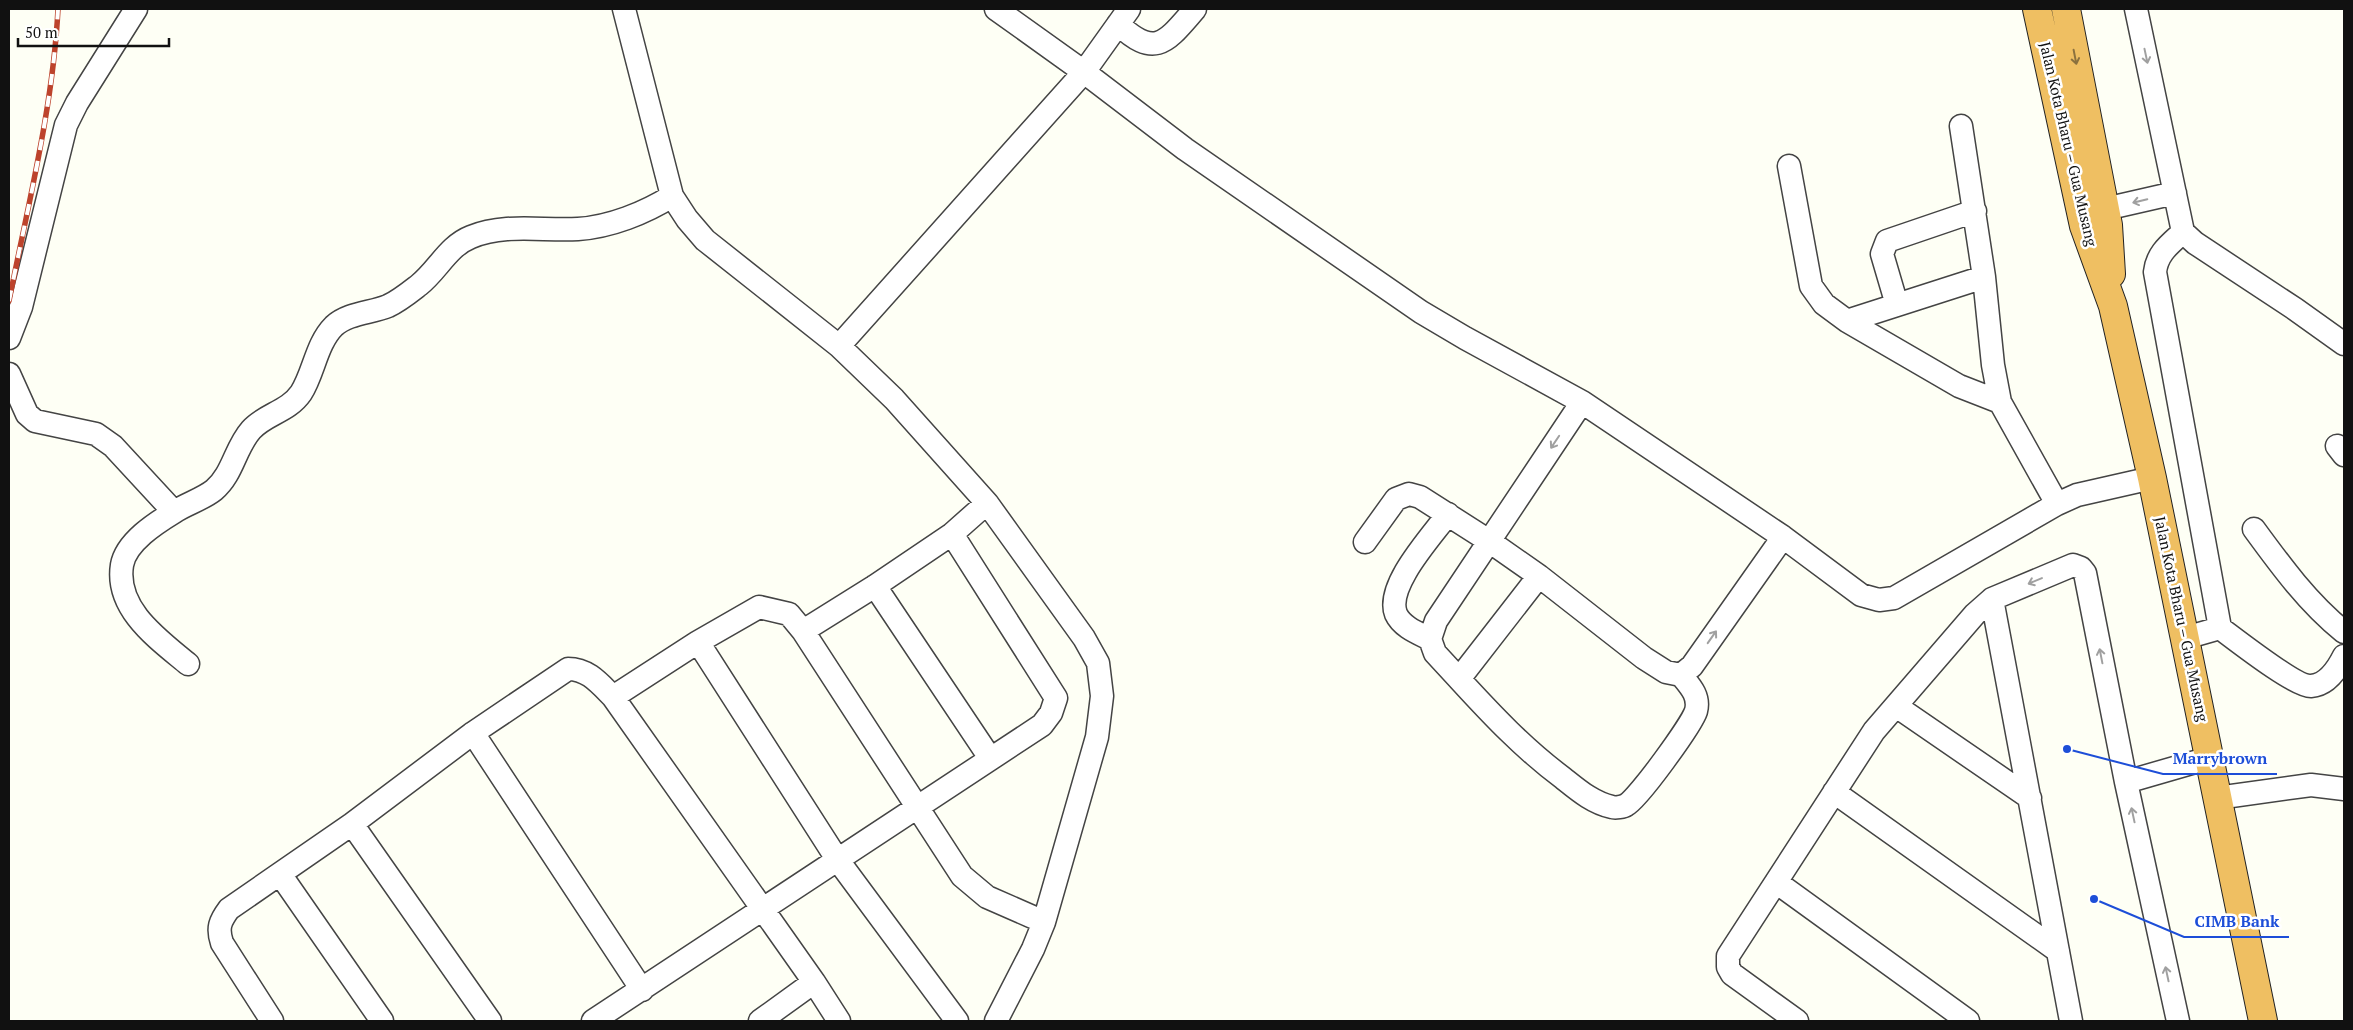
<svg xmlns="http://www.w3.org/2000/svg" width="2353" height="1030" viewBox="0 0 2353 1030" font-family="'PT Serif',serif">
<rect width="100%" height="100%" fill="#fefff5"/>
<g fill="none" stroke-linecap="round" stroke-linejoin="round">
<defs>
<path id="minor" d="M624,9L672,196L687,219L705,240L839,346L894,399L987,503L1084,638L1098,663L1102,696L1097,737L1044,922L1033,949L996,1021
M996,9L1084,72L1185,149L1421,312L1465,338L1582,402L1783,537L1861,595L1879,600L1894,598L2057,504L2077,495L2152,478
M2136,9L2183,232L2195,243L2295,309L2344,344
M1118,24C1156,60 1167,41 1195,9
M1961,126L1984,277L1993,365L2000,402L2057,504
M1789,166L1811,286L1824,304L1847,321L1959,386L2000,402
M2105,209L2175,193
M2183,232C2170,244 2157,253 2155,272L2220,628C2235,639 2296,687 2311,686C2327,685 2338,668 2344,656
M1897,305L1882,254L1887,241L1975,211
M1847,321L1984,277
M9,338L21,307L66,125L77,103L136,9
M839,346L1084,72L1129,9
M9,374L27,414L35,421L96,434L113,446L174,512
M2337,446L2344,455
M2254,529C2281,566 2308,603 2344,632
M1365,542L1396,499L1409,494L1420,497L1489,541L1539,576L1644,658L1666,672L1681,675C1690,686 1700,696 1696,711C1692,724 1638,799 1626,805C1623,807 1615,808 1612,807C1593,803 1578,790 1563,778C1524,749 1492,715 1459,679L1539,576
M875,586L990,758
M1992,599L2071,1021
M803,631L875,586L952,534L987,503
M2185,638L2220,628
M1430,639C1418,633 1402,627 1396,614C1385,586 1432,536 1448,514
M698,642L837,859L957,1021
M188,664C158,639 115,609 122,565C126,542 156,523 174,512C186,504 203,499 214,490C233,474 235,448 251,430C265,414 288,412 301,393C314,373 316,344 334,326C348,313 371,313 388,306C399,301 410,292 419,285C438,270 448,246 471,237C505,223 542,231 578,229C610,227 645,213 672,196
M1681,675L1692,666L1783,537
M1459,679L1435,653L1430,639L1436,621L1582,402
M1896,706L2030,798
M473,733L642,990
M2126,782L2209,758
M1834,792L2058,951
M2217,798L2311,785L2344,789
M352,824L490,1021
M280,874L382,1021
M1776,882L1968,1021
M272,1021L222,943C217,928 220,921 229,909L352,824L473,733L568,669C588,669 599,683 613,697
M593,1021L1042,725L1051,713L1056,698L952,534
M760,1021L814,982
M839,1021L814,982L613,697L698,642L759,607L789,614L803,631L962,876L987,897L1044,922
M1797,1021L1732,974L1728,967V956L1874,731L1975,614L1992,599L2073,565L2081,568L2085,573L2126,782L2178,1021"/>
<path id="highway" d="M2037,9L2084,226L2113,306L2152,478L2263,1021
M2066,9L2108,225L2111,274"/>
</defs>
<!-- minor casing -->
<use href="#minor" stroke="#444" stroke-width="25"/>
<!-- highway casing -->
<use href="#highway" stroke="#222" stroke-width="30"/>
<!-- minor -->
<use href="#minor" stroke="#fff" stroke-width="22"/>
<!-- highway -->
<use href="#highway" stroke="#efbf62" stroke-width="28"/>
<defs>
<path id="rail" d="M9,301C28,205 53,107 58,9"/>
</defs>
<!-- rail casing -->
<use href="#rail" stroke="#bd432c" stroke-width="5.5"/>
<!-- rail -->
<use href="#rail" stroke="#fff" stroke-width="4" stroke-dasharray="11" stroke-linecap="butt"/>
</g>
<!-- one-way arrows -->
<defs><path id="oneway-shaft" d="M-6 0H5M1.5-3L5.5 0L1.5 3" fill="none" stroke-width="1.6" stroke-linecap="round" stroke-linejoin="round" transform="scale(1.25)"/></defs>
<g stroke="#a0a0a0">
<use href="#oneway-shaft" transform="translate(2146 56) rotate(78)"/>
<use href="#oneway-shaft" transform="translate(2140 201) rotate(167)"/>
<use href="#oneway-shaft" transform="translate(1555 442) rotate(124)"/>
<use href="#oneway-shaft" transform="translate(2035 581) rotate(157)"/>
<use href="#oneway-shaft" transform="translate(1712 637) rotate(-55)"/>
<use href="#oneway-shaft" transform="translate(2101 656) rotate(-101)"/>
<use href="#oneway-shaft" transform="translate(2133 815) rotate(-102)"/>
<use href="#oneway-shaft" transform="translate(2167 974) rotate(-102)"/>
</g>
<use stroke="#8b713e" href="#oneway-shaft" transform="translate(2075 57) rotate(79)"/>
<g text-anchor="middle" stroke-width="5" stroke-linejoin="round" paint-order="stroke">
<!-- street labels -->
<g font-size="15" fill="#111" stroke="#fff">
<text transform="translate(2068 144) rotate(77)" y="5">Jalan Kota Bharu – Gua Musang</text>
<text transform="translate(2181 619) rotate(78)" y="5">Jalan Kota Bharu – Gua Musang</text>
</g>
</g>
<!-- callouts -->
<path fill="none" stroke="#1d4ed8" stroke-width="2" d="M2067 749L2163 774H2277M2094 899L2184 937H2289"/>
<g fill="#1d4ed8" stroke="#fff" stroke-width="2">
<circle cx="2067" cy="749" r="5"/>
<circle cx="2094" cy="899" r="5"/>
</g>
<g font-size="16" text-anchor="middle" font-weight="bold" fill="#1d4ed8" stroke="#fff" stroke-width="5" stroke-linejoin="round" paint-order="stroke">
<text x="2220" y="764">Marrybrown</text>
<text x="2237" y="927">CIMB Bank</text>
</g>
<!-- border -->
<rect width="2353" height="1030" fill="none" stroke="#111111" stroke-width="20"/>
<!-- scale -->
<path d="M18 38v8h151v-8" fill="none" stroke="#111111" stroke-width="2.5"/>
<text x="25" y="38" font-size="15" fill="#111111" stroke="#ffffff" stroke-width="4" paint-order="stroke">50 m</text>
</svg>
